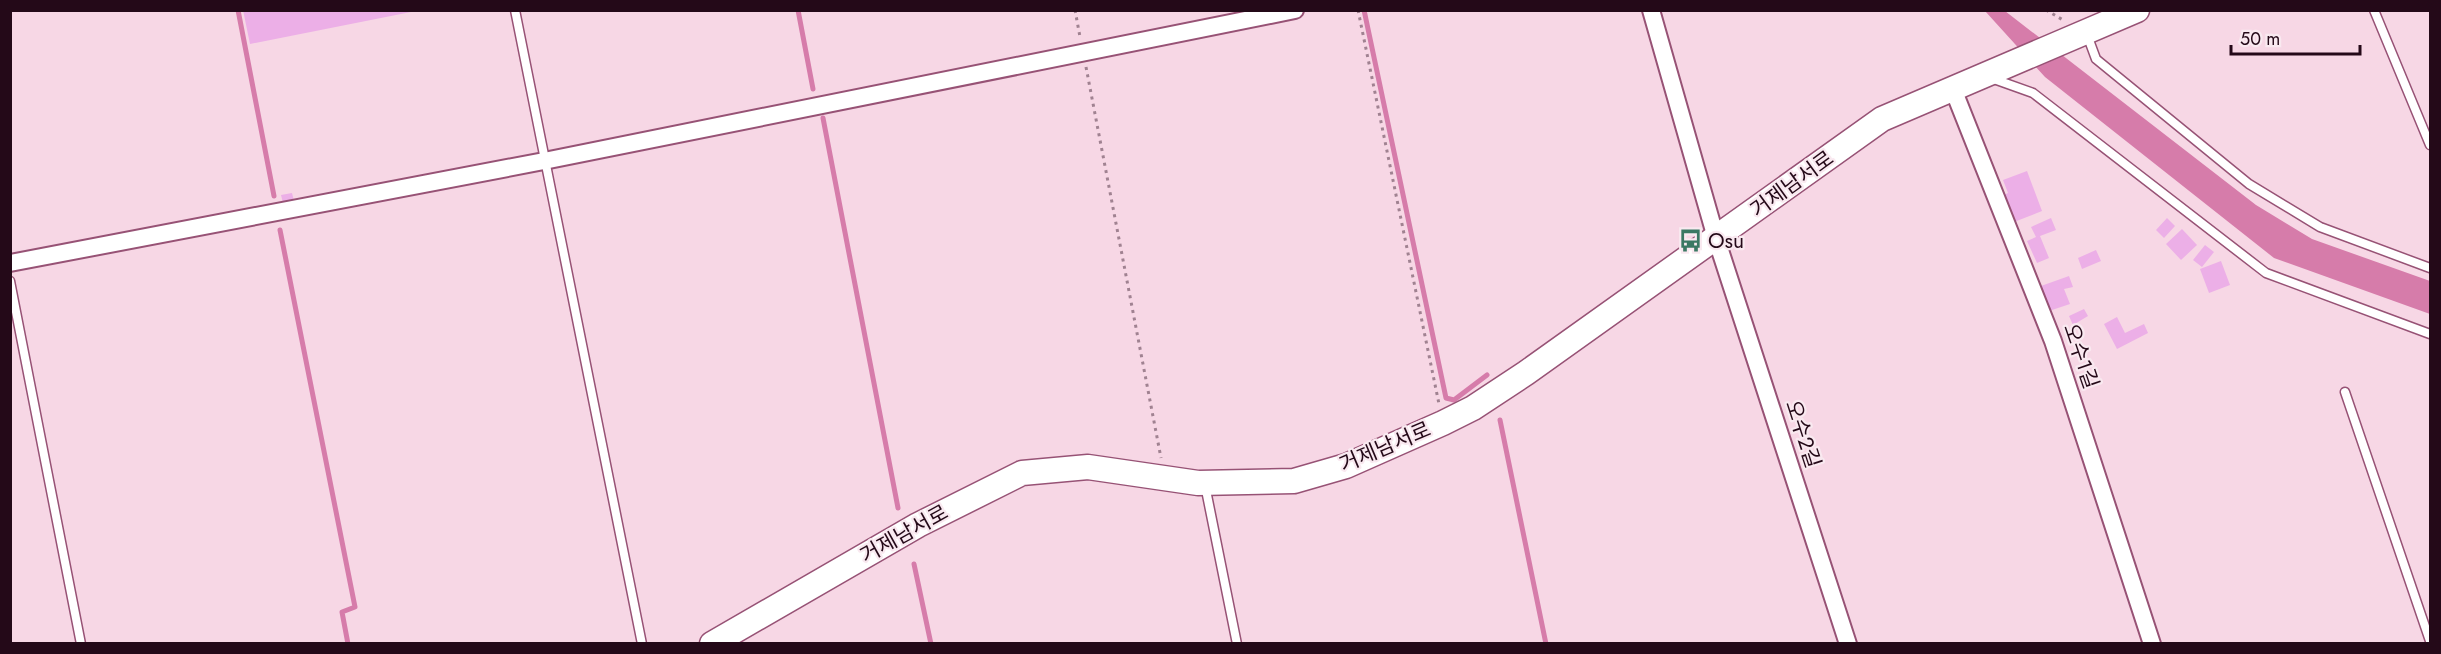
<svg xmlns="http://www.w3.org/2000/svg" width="2441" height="654" viewBox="0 0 2441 654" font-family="Jost,'Noto Sans KR',sans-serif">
<rect width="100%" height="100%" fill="#f7d7e5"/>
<!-- water -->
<path fill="#d67caa" d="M1985,11H2005L2256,205L2312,239L2430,281V314L2274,258L2045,77Z"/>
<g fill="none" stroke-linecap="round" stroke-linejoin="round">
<!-- stream -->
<path stroke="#d67caa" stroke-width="5" d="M238,10L274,196
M798,10L813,89
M1364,10L1446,398L1454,400L1487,375
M823,118L898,508
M280,230L355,607L342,612L348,644
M1500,420L1546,644
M914,564L931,644"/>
</g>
<!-- building -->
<path fill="#ecafe7" d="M243,10H411V12L250,44Z
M2027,171L2042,211L2014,222L2004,195L2008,193L2003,180Z
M292,193L294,201L283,203L281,195Z
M2051,218L2056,230L2040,236L2049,258L2037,263L2027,241L2036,237L2031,227Z
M2167,218L2175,226L2164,238L2156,230Z
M2182,229L2197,245L2181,260L2166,244Z
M2205,245L2214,252L2202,267L2193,260Z
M2096,250L2101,261L2082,269L2078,258Z
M2221,261L2230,285L2209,293L2200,269Z
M2069,276L2073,287L2064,289L2070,304L2049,311L2041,286Z
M2084,309L2088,316L2073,325L2069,316Z
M2117,317L2125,333L2144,324L2148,333L2117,349L2104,324Z"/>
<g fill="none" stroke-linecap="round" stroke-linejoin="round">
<defs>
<path id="service" d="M515,10L642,644
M2374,10L2430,145
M2086,32L2096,59L2249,184L2320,227L2430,268
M1991,78L2033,93L2266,273L2430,334
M10,281L81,644
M2345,392L2430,641
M1205,485L1237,644"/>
<path id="minor" d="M1651,10L1716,238L1848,644
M1953,89L2053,341L2152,644
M10,263L544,161L1295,10"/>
<path id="secondary" d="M712,644L918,525L1022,473L1088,467L1198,483L1294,481L1346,466L1443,423L1473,408L1526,373L1882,119L2137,10"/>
</defs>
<!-- service casing -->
<use href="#service" stroke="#975275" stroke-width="11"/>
<!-- minor casing -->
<use href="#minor" stroke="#975275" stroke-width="20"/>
<!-- secondary casing -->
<use href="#secondary" stroke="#975275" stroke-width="27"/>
<!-- path -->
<path stroke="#a08291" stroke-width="3" stroke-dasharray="3 4.5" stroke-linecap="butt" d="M1075,10L1080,37
M1358,10L1439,404
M2046,10L2063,20
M1086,67L1161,458"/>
<!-- service -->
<use href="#service" stroke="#fff" stroke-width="8"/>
<!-- minor -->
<use href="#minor" stroke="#fff" stroke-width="16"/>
<!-- secondary -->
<use href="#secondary" stroke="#fff" stroke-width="24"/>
</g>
<!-- icons -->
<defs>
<symbol id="bus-bare" viewBox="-9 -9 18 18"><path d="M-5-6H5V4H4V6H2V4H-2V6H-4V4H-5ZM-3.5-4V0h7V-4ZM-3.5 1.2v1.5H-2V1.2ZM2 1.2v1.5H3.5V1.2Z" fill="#3b7863" stroke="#f9e9f0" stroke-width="2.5" paint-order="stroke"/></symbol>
</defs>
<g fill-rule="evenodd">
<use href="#bus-bare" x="1674" y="224" width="33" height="33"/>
</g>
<g text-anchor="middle" stroke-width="4.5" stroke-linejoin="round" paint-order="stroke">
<!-- street labels -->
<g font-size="21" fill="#240918" stroke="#f9e9f0">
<text transform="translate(1792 184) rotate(-36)" y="7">거제남서로</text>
<text transform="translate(2081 356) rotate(71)" y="7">오수1길</text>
<text transform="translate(1803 434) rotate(72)" y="7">오수2길</text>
<text transform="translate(1385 447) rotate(-23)" y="7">거제남서로</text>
<text transform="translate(904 534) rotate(-29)" y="7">거제남서로</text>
</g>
<!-- poi labels -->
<g font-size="21" fill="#240918" stroke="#f9e9f0" text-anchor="start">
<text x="1708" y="248">Osu</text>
</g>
</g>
<!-- border -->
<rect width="2441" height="654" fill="none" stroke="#240918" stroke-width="24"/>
<!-- scale -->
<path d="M2231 45v9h129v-9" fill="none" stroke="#240918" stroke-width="3"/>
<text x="2240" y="45" font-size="18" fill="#240918" stroke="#f9e9f0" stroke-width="4.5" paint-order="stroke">50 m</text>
</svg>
